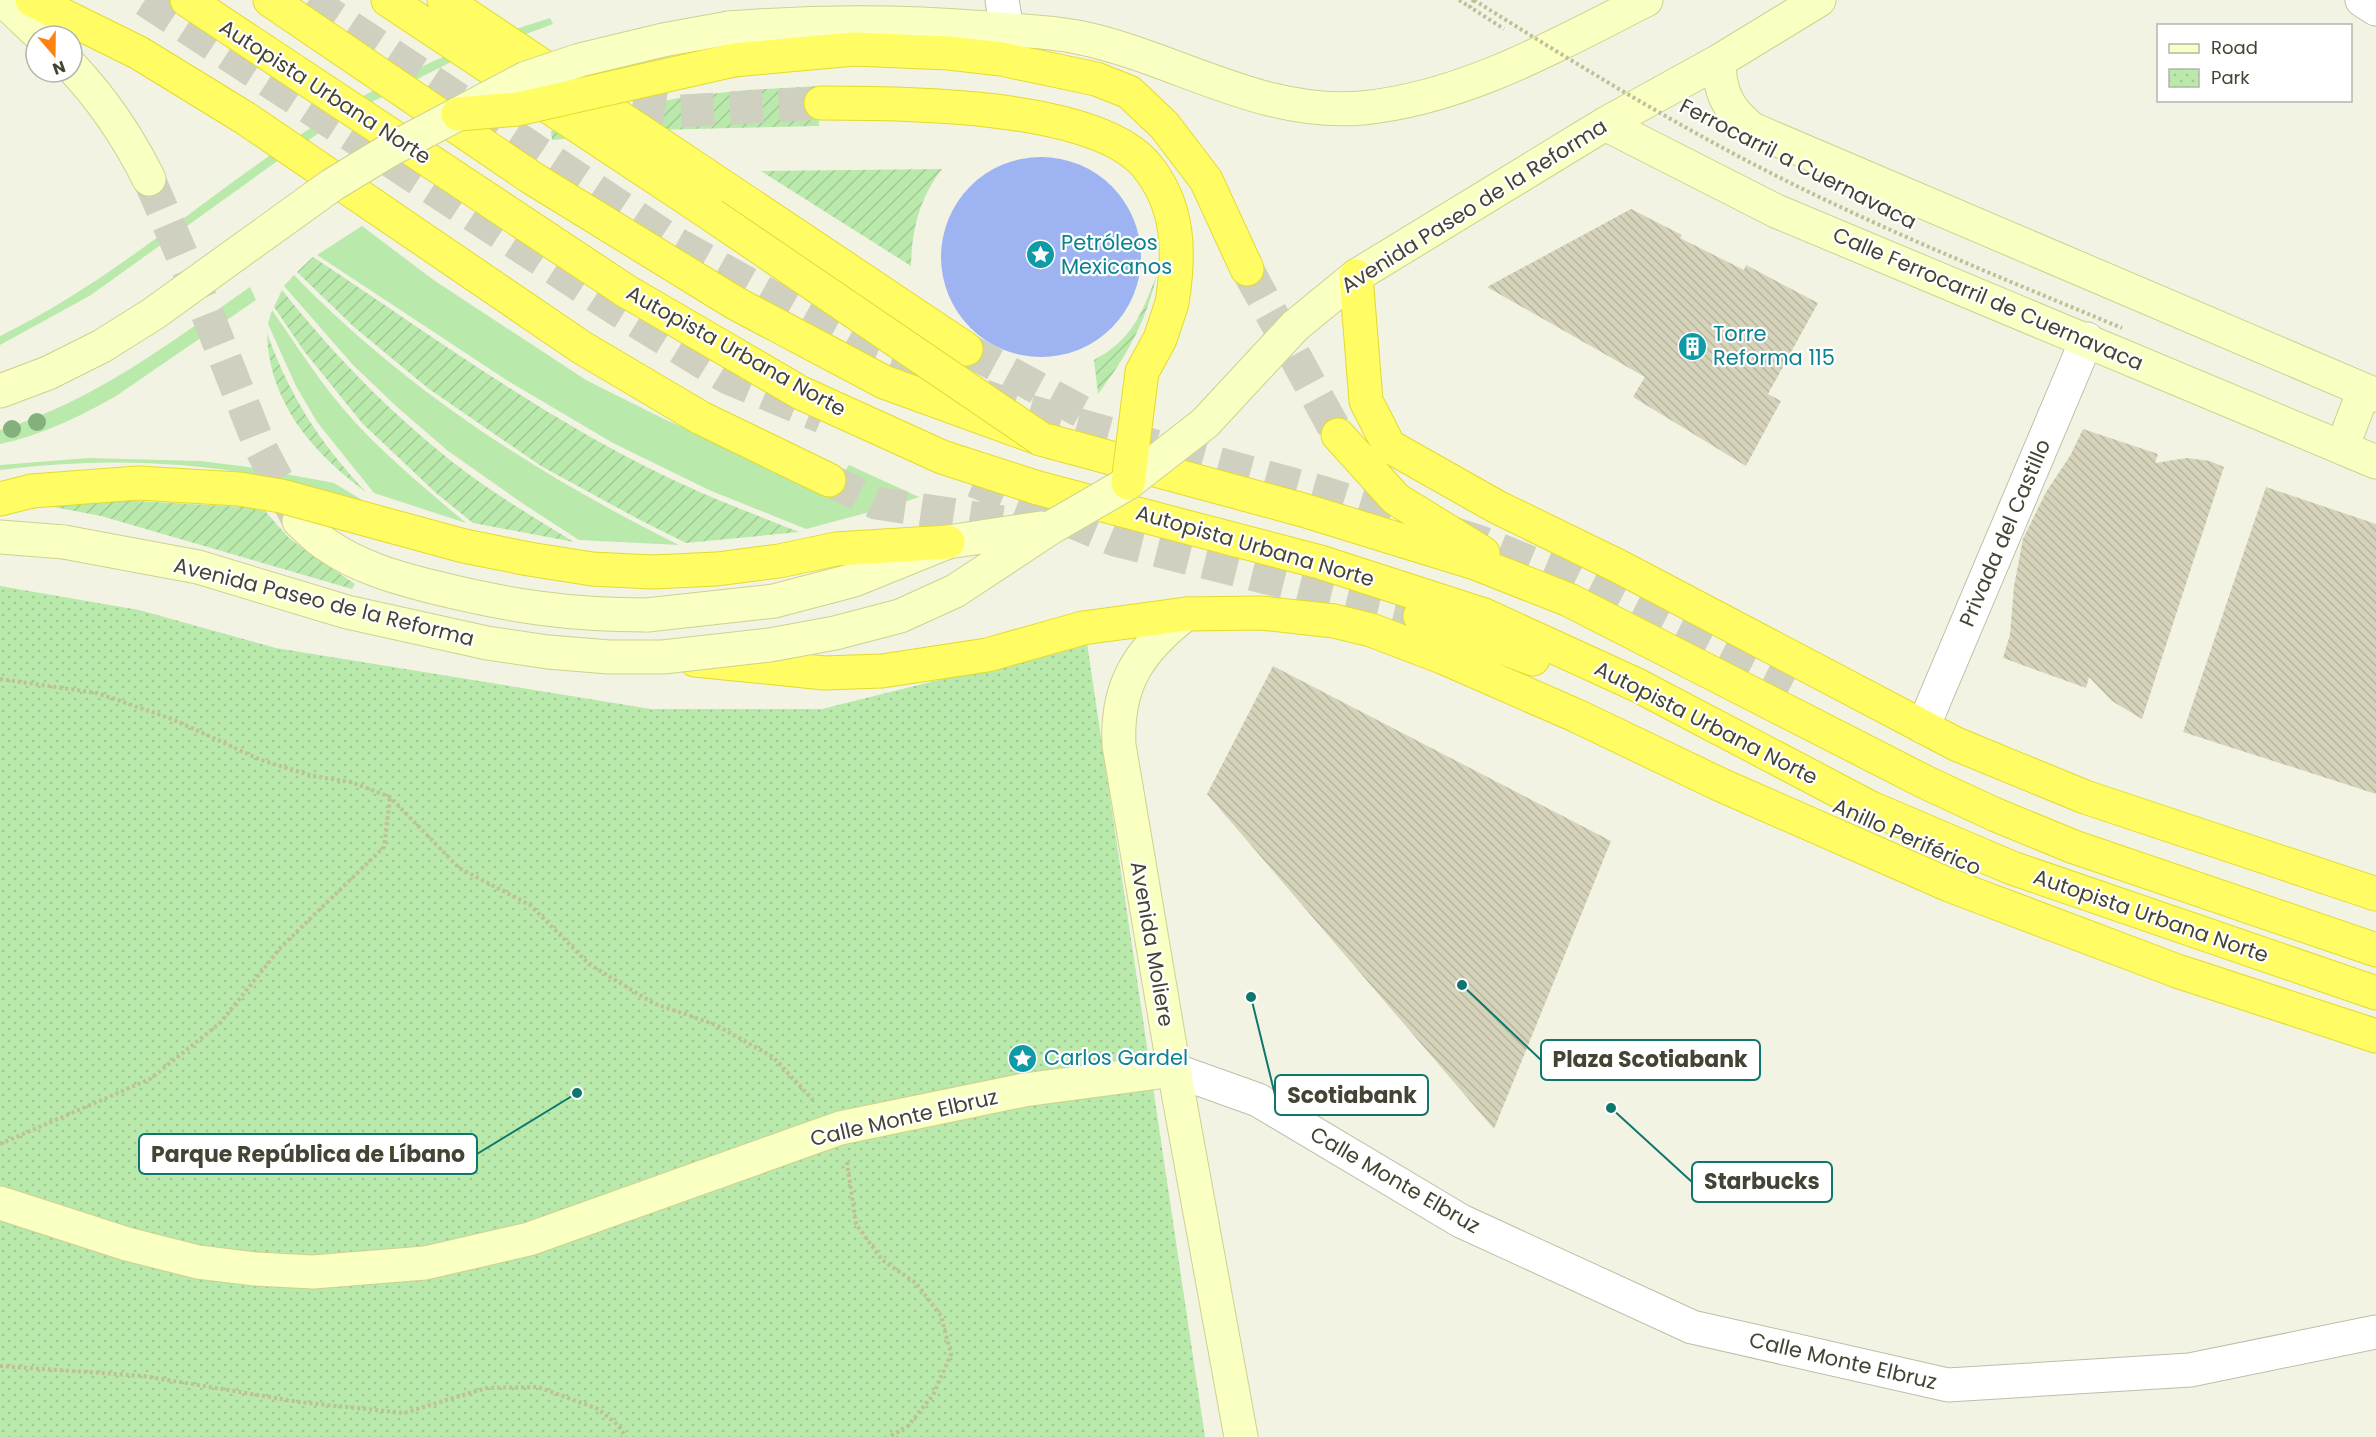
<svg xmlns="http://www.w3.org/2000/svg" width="2376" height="1437" viewBox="0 0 2376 1437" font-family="Poppins,sans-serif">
<defs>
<pattern id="park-dots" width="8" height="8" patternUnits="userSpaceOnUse" patternTransform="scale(1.5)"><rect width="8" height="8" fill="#b9e9ab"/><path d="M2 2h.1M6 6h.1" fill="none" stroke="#a0c994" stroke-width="1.8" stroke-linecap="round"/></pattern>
<pattern id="garden-furrows" width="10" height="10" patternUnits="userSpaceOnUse" patternTransform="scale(1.5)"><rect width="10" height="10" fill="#b9e9ab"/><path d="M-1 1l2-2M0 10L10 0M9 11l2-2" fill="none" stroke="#a0c994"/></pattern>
<pattern id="building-back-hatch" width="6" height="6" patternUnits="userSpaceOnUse" patternTransform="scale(1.5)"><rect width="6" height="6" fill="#d5d3b9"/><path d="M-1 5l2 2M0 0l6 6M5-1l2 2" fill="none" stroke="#b8b6a0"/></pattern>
</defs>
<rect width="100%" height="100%" fill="#f3f3e4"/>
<!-- grass -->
<path fill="#b9e9ab" d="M550,18L553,24L451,62L348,114L283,157L91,295L0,345V336C113,281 207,195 312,127C385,79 468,43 550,18Z
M362,226L435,281L586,380L664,419L830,492L849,465L919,497L896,505L806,529L709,490L613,443L508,381L317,255Z
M294,275C404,389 538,475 679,545L579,540L522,503L448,451L396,406L353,365L284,286Z
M250,287L256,300L116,396C81,416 40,436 0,444V430C93,402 171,342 250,287Z
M272,310C298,348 323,387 354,421C388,458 427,490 466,523L374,493L317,422L296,386L268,324Z
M88,458L201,461L248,467L334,483L367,503C247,463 124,454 0,470V465Z"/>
<!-- park -->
<path fill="url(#park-dots)" d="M0,586L139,610L276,648L651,709H822L1087,643L1205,1437H0Z"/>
<!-- garden -->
<path fill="url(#garden-furrows)" d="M818,86L819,126L653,130L552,140L551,131L647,104L690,96L747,90Z
M942,169C919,199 912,229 911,266L761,171Z
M313,257C428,333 541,416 665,476C708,497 754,514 799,532L686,543L640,520L541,466L429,389L354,327L297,272Z
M1157,274C1146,322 1128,354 1098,394L1094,360C1133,339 1142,313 1157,274Z
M282,290C336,358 397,420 467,473C501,498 538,520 574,542L473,523L436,493L362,423L304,351L274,307Z
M267,333C290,397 320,443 366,492C313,453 269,403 267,333Z
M118,500L244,507L265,511L288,537L306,551L355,584L352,589L101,516L43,505Z"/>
<!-- water -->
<path fill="#9eb4f2" d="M941 257a100 100 0 1 1 200 0a100 100 0 1 1-200 0Z"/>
<!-- building -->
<path fill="url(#building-back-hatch)" d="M1631,209L1682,235L1680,238L1744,270L1746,265L1818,303L1768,394L1781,401L1746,466L1633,397L1645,377L1487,287Z
M2083,429L2158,454L2155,463L2187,458L2210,461L2224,467L2142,719L2112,701L2089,677L2086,688L2003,658L2010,635L2014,586L2023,539L2046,492L2070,456Z
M2266,487L2376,524V794L2183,732Z
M1273,666L1611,841L1494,1129L1207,794Z"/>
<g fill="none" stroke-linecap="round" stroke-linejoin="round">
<!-- secondary-tunnel -->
<path stroke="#d0d0c1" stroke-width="33" stroke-dasharray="33 16" stroke-linecap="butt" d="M149,179L207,313L260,447L297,518"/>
<!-- highway-tunnel -->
<path stroke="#d0d0c1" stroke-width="33" stroke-dasharray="33 16" stroke-linecap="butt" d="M145,0L616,309L728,378L822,417
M309,0L672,241L872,353L1011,406L1325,493L1481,542L1566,577L1789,690
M586,89L618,101L681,111L821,103
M1247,269L1338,435
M966,349L1082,412
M829,480L876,503L1030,526
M974,481L1115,540L1420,616"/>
<defs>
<path id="street" d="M1002,0L1007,30
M2362,0L2376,9
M1923,727L2087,339
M1174,1070L1258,1100L1461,1221L1692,1327L1948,1385L2190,1370L2376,1332"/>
<path id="secondary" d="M3,0L41,36
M729,28C815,21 900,21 986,28C1016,31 1047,31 1077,37C1173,56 1260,117 1362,108C1464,98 1557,45 1646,0
M1719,61C1719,92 1728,110 1752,129L2376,395
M72,67C104,101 128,137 149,179
M1605,124L1776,211L2376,462
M1295,326L1356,276L1605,124L1719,61L1819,0
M0,391L48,373
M2342,448L2364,390
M299,521C308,529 317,539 327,545C358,567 397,578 433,587C510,606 568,615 647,615
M0,537L64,542
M1186,614C1139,650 1116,685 1119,745L1174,1070L1241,1437
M0,1203L127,1244L198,1262L256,1269L313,1272L425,1263L529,1239L840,1128L1024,1090L1174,1070"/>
<path id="highway" d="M32,0L139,53L245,118L581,347L701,418L829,480
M187,0L626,291L801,393L942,457L1038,488L1320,562L1484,615L1637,685L1871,808L2012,868L2376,993
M270,0L532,178L735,303L884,382L1041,439L1303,510L1475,563L1569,600L1925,782L1996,815L2074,847L2376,950
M388,0L712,215
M444,0L966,349
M734,60L854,49L949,53L1001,59L1096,79L1129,92L1164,125L1206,180L1247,269
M821,103C899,103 1093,103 1146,165C1180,206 1180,253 1172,303
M1356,276L1366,401L1389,446L1497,507L1620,567L1956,744L2085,797L2376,894
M1338,435L1396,499L1483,553
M0,499L32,491
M1420,616L1533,659
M695,660L824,673L882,671L987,655L1083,628L1186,614L1261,613L1334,621L1371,630L1442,657L1577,716L1721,785L1949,885L2177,971L2376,1036"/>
</defs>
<!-- street casing -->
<use href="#street" stroke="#bebea7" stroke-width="35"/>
<!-- secondary casing -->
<use href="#secondary" stroke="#ced190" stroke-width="35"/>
<!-- highway casing -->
<use href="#highway" stroke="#e3da2f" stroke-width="35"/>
<!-- path -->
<path stroke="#c1bf97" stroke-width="4" stroke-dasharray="3 3" stroke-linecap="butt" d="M1459,0L1470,7
M1474,0L1470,7L1504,29
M0,679L97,693L172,719L261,760L313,776L351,782L390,797L459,868L530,905L589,964L653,1003L716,1025L773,1057L813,1100
M0,1144L150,1079L220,1023L281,947L384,847L390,798
M847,1162L856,1224L882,1260L916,1283L941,1316L951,1354L933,1395L908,1426L889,1437
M0,1366L144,1376L299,1402L404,1413L486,1388L538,1387L598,1409L618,1425L626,1437"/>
<!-- street -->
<use href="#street" stroke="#fff" stroke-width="33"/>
<!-- secondary -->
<use href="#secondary" stroke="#faffc2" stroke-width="33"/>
<!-- highway -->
<use href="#highway" stroke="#fffd63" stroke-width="33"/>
<defs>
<path id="secondary-bridge" d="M48,373L102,346L153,314L332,185L388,151L526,78L580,60L663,40L729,28
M64,542L198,567L347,612L487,643L548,652L609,657H663L770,645L835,633L900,616L955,591L1052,527L1128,483L1205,423L1295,326
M647,615L774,601L854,580L948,542L1041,528"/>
<path id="highway-bridge" d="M458,114L518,109L734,60
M712,215L1041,439
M1128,483L1142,372L1160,339L1172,303
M32,491L138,483L239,489L281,496L464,546L529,559L592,569L652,572L717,569L779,561L836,549L948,542"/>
</defs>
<!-- secondary-bridge casing -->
<use href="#secondary-bridge" stroke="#ced190" stroke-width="35" stroke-linecap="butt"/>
<!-- highway-bridge casing -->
<use href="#highway-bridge" stroke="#e3da2f" stroke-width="35" stroke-linecap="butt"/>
<!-- path-bridge -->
<path stroke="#c1bf97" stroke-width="4" stroke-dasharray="3 3" stroke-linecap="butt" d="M1474,0C1560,54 1646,107 1736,155C1860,221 1992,274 2122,328"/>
<!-- secondary-bridge -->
<use href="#secondary-bridge" stroke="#faffc2" stroke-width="33"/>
<!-- highway-bridge -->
<use href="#highway-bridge" stroke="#fffd63" stroke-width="33"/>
</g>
<!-- trees -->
<g fill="#84b07b">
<circle cx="37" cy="422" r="9"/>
<circle cx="12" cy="429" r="9"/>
</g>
<!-- icons -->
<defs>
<symbol id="sight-disc" viewBox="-11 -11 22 22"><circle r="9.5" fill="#0f9aa8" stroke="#fff"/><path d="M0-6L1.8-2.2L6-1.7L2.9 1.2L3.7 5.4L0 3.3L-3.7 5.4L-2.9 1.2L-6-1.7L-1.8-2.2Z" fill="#fff"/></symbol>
<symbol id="building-disc" viewBox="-11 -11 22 22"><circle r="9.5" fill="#0f9aa8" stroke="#fff"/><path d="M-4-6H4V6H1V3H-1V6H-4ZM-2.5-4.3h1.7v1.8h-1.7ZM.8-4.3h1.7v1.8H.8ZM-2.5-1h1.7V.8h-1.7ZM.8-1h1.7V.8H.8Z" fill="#fff"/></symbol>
</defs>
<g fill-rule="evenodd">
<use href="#sight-disc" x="1024" y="238" width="33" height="33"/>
<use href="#building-disc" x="1676" y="330" width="33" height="33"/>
<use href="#sight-disc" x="1006" y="1042" width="33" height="33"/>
</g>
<g text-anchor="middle" stroke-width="4.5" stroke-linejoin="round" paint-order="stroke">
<!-- street labels -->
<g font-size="21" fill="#454434" stroke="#fff">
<text transform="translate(325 92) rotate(33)" y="7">Autopista Urbana Norte</text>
<text transform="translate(1798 164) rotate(27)" y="7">Ferrocarril a Cuernavaca</text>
<text transform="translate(1474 206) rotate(-32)" y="7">Avenida Paseo de la Reforma</text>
<text transform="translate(1988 299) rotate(23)" y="7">Calle Ferrocarril de Cuernavaca</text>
<text transform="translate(736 351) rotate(29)" y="7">Autopista Urbana Norte</text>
<text transform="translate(2005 533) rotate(-67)" y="7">Privada del Castillo</text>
<text transform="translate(1255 546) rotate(16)" y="7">Autopista Urbana Norte</text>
<text transform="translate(324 602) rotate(14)" y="7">Avenida Paseo de la Reforma</text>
<text transform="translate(1706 723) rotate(27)" y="7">Autopista Urbana Norte</text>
<text transform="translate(1907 837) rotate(24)" y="7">Anillo Periférico</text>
<text transform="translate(2151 916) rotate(19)" y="7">Autopista Urbana Norte</text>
<text transform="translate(1152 944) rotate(80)" y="7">Avenida Moliere</text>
<text transform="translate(904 1118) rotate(-13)" y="7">Calle Monte Elbruz</text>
<text transform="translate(1395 1180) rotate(30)" y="7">Calle Monte Elbruz</text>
<text transform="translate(1843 1361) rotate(13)" y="7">Calle Monte Elbruz</text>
</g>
<!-- culture labels -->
<g font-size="21" fill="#0d838f" stroke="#fff" text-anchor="start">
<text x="1061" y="250">Petróleos<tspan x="1061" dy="24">Mexicanos</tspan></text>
<text x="1713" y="341">Torre<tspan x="1713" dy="24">Reforma 115</tspan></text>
<text x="1044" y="1065">Carlos Gardel</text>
</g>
</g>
<!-- callouts -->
<path fill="none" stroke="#0f766e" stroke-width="2" d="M1462 985L1541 1060M1251 997L1275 1095M577 1093L477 1154M1611 1108L1692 1182"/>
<g fill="#0f766e" stroke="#fff" stroke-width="2">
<circle cx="1462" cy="985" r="6"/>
<circle cx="1251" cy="997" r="6"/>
<circle cx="577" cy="1093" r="6"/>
<circle cx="1611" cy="1108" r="6"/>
</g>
<g fill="#fff" stroke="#0f766e" stroke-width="2">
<rect x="1541" y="1040" width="219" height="40" rx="6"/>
<rect x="1275" y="1075" width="153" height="40" rx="6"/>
<rect x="139" y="1134" width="338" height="40" rx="6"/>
<rect x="1692" y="1162" width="140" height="40" rx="6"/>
</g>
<g font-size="22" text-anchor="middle" font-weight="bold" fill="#454434">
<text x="1650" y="1067">Plaza Scotiabank</text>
<text x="1352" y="1103">Scotiabank</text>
<text x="308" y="1162">Parque República de Líbano</text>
<text x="1762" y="1189">Starbucks</text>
</g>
<!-- legend -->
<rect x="2157" y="24" width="195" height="78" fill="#ffffff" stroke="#b5b4ae" stroke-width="1.5"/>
<rect x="2169" y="44" width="30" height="9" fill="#faffc2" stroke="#b5b4ae" stroke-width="1.5"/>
<text x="2211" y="54" font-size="18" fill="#454434">Road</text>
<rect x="2169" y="69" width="30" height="18" fill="url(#park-dots)" stroke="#b5b4ae" stroke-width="1.5"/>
<text x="2211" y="84" font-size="18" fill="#454434">Park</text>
<!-- north arrow -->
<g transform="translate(54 54) rotate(160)"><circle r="28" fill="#ffffff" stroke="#b5b4ae" stroke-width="1.5"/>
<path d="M0-4.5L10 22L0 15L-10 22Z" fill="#ff810f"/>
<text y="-9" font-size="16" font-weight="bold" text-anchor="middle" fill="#454434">N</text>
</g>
</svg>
